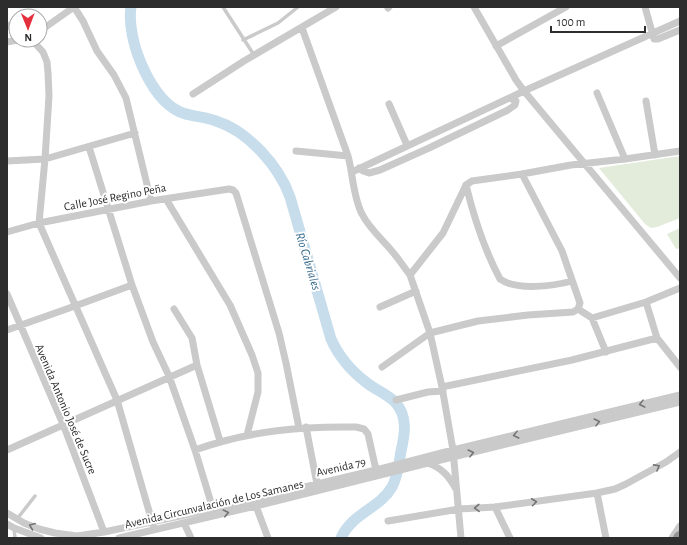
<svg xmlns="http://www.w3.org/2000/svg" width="687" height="545" viewBox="0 0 687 545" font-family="'Alegreya Sans',sans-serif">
<rect width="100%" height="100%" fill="#fff"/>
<!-- grass -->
<path fill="#e3ebdb" d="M680,156V218L657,227L651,228L645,224L599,168Z
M680,228V248L676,249L667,234Z"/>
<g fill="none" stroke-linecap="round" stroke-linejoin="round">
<!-- river -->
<path stroke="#c7ddeb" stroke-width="11" d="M131,7C126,38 149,96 178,111C190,117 203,116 216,121C248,131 279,166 290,197L331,339C339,357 351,371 367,383C376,390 387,394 395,402C408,416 405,434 401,451C399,463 398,476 392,487C380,508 351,514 341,538"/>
<!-- lane -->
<path stroke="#cacaca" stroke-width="3.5" d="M223,7L254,55
M243,40L278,23L298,7
M17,519L35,496
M14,528L15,538"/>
<!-- street -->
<path stroke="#cacaca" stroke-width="7" d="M74,7L83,21L97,51L114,75L126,98L151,201
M474,7L516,80L524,91L680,278
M645,7L654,39H658L680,30
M388,8L389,7
M7,25L16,30
M302,28L348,156
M40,31L74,7
M32,40L43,52L47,62L48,73L49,96L45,159L39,223L117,400L153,525
M7,42L17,40
M496,46L566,7
M597,93L625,159
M193,94L244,61L336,7
M646,101L655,155
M389,104L407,145
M89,147L132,285L153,342L169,376L195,450L213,509
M296,151L348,156C353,174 353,197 362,214C369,228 381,238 391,250C398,258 404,267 410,275
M7,161L45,159L135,133
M359,168L363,171L369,173L380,170L429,148L508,110L515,105L516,101L510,98
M352,172L524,91L680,21
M522,174L562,251L580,303L578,309L592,318L606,352
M466,185C474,218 484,249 500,279C516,291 554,286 572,281
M166,199L230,305L252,355L258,373V392L247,435
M7,232L39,223L151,201L229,189L233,190L236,193L279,333L286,363L299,428
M7,294L63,424L104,532
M646,302L680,288
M380,307L416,291
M174,309L192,338L197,365L220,441
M592,318L646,302L657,338L680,367
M7,330L75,306L132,285
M382,367L430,333L478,321L528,315L573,312L578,309
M442,387L572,360L657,338
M396,400L428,392L443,391
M306,427L317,484
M7,450L197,365
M195,450C249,431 300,426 356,427L364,429L368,434L376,470
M427,463C441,467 449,476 456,489
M597,493L606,538
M256,506L268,538
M495,507L510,538
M7,513L24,523L39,529L55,533L77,536L104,532L213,509L384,468L453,450L680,395
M388,521L459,509L495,507L597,493L615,489L626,484L666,462L680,452
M184,523L191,538
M7,524L14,528L41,538
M119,538L256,506L420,465L680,402
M461,538L453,450L442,387L430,333L410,275L443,233L466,185L472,181L479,180L522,174L571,165L625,159L680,151
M672,538L680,526"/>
<!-- highway -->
<path stroke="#949494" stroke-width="12" d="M679,538L680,537"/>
</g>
<!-- one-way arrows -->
<defs><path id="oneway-chevron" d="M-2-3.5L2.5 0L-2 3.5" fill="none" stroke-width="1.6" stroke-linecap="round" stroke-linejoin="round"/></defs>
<g stroke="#747474">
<use href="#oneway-chevron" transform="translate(642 404) rotate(166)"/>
<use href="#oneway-chevron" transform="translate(597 422) rotate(-14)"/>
<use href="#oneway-chevron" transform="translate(516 435) rotate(166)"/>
<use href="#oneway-chevron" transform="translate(471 453) rotate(-14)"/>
<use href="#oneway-chevron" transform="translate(657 467) rotate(-29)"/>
<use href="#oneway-chevron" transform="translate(534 502) rotate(-7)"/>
<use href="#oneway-chevron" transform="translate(477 508) rotate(177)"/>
<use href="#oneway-chevron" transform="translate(226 513) rotate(-13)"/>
<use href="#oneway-chevron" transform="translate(32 526) rotate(-158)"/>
</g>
<g text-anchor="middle" stroke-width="4" stroke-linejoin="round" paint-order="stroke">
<!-- street labels -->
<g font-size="12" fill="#2d2d2d" stroke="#fff">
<text transform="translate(115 197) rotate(-11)" y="4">Calle José Regino Peña</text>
<text transform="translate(66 409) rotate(67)" y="4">Avenida Antonio José de Sucre</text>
<text transform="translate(341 467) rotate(-13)" y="4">Avenida 79</text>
<text transform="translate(214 504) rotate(-13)" y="4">Avenida Circunvalación de Los Samanes</text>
</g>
<!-- water labels -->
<g font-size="13" font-style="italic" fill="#3c6e8f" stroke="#fff">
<text transform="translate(309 261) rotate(73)" y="5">Río Cabriales</text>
</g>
</g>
<!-- border -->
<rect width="687" height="545" fill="none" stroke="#2d2d2d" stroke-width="16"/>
<!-- north arrow -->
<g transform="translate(28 28) rotate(179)"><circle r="19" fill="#ffffff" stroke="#ababab"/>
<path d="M0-3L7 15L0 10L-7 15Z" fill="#e4303c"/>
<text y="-6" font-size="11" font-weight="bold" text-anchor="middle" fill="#2d2d2d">N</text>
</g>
<!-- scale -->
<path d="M551 26v6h94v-6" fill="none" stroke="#2d2d2d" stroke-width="2"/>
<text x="557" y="26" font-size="12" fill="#2d2d2d" stroke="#ffffff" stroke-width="3" paint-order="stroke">100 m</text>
</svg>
